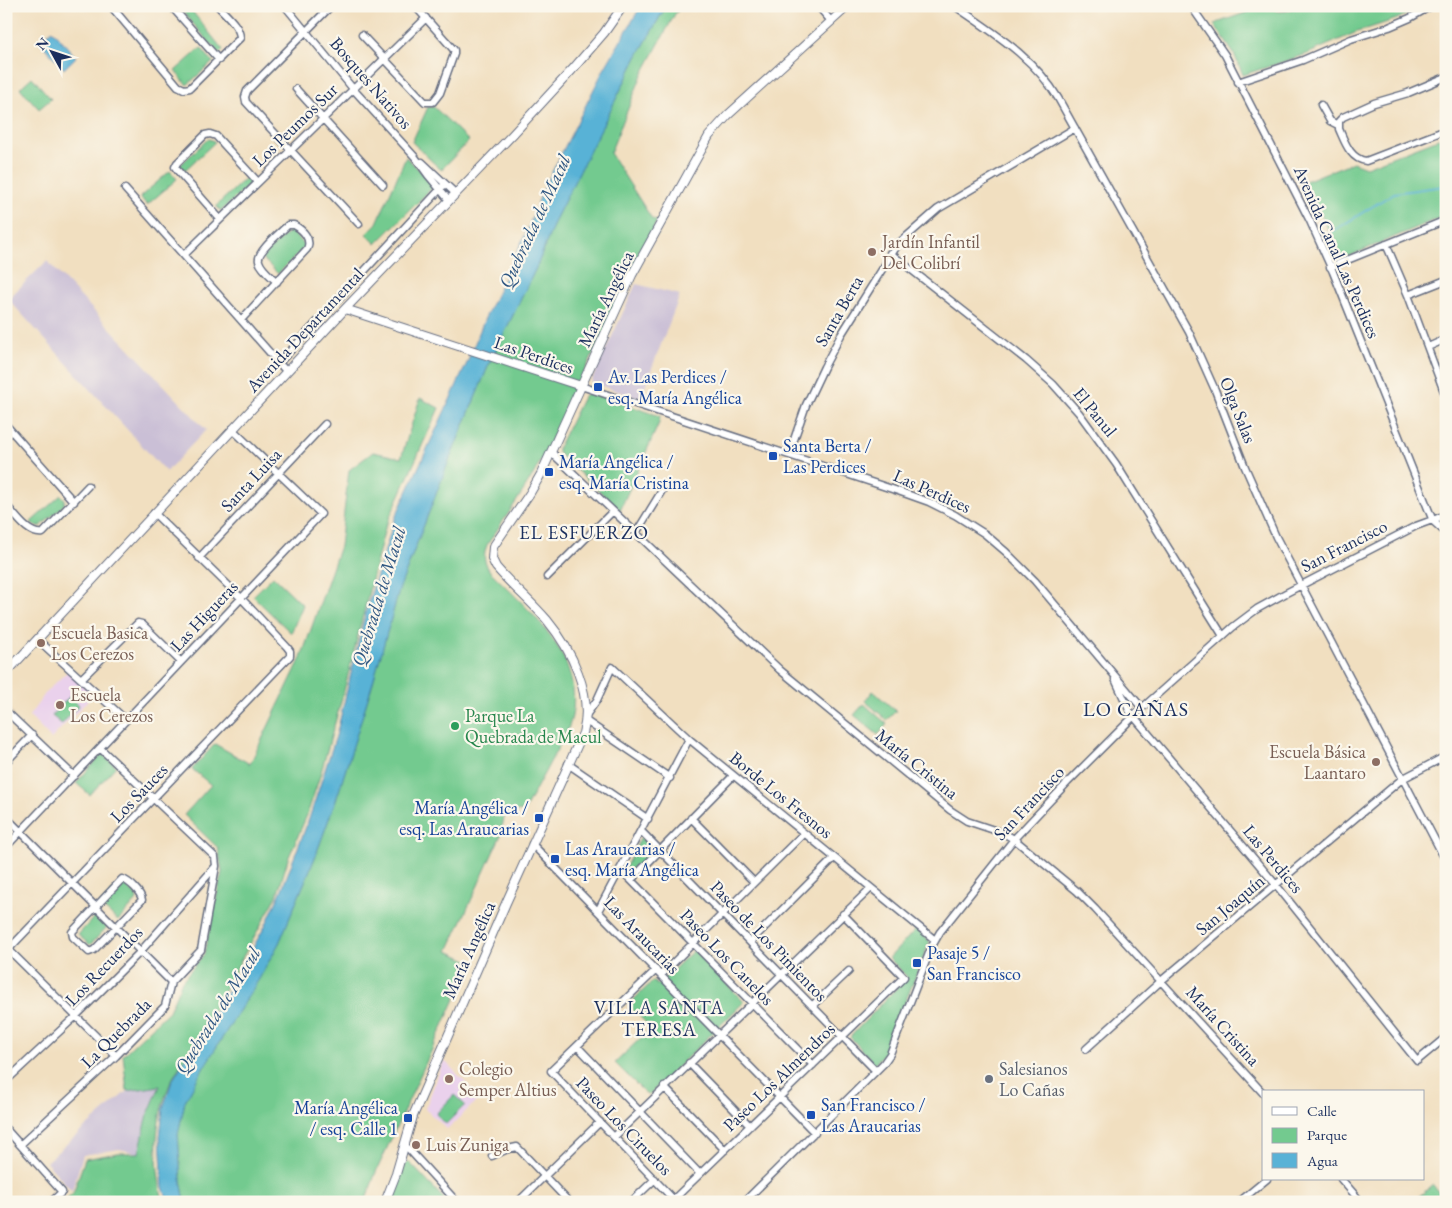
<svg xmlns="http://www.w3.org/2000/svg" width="1452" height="1208" viewBox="0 0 1452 1208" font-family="'EB Garamond',serif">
<rect width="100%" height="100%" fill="#fbf7ec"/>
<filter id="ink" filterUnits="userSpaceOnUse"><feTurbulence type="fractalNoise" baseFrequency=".02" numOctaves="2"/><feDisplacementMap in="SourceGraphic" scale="10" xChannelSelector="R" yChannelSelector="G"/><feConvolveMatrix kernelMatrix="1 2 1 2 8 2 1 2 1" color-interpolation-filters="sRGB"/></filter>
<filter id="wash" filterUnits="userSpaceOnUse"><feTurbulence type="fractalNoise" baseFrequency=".0096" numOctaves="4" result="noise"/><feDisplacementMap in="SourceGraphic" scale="20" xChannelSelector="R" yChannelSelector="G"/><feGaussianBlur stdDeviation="1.12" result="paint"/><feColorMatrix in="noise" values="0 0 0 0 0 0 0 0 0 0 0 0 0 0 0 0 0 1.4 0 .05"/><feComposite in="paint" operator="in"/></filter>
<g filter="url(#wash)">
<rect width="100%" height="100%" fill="#f1dfc0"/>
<!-- built -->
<path fill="#ead1ec" d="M68,671L93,695L51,739L29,716L47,691Z
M444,1060L480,1098L447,1129L425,1109Z"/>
<!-- industrial -->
<path fill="#cabfd6" d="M47,261L206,430L166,472L8,299Z
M636,284L680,295L640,399L591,382Z
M160,1085L148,1114L139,1153L119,1149L83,1155L72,1191L46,1162L127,1091Z"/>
<!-- green -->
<path fill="#73ca8f" stroke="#477c76" d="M178,6H188L223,50L219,54Z
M666,6H683L675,14L641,77L610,153L652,219L657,221C614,304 578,392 533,475C519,499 502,522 487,545C483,556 484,561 489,570C527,609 584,654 572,716C569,731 560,744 553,757C543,775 534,793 524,811L505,813L500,837L448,951L472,962L376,1172L365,1202H185L181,1180L178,1134L185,1101L204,1067L259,979L279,943L314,860L338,794L373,682L400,587L448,463L489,364L537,266L556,218L637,57Z
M1265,6C1271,6 1272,9 1277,11C1284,13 1292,9 1298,6H1423L1397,19L1357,32L1307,54L1243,75L1234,54L1214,24Z
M201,48L213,62L187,85L175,71Z
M32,77L51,99L39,109L20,88Z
M428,107H434L469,141L441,170L412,142Z
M1446,136V215L1340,260L1326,224L1303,182L1353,162L1366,167Z
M208,139L212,140L215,142L185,170L180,165Z
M406,157L435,185L376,244L366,234L377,223Z
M170,171L177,179L147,205L140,197Z
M246,178L249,181V185L221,211L216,206Z
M290,230L306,246L278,274L262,258Z
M588,392L660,416L659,423L620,510L558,453V448L583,397Z
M420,398L439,408L385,528L344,691L320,776L307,815L288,859L277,896L212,1012L171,1081C167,1092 162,1103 160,1115C154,1144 157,1173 163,1202H63L73,1193L85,1159L118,1153H139L148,1114L160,1086L127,1091L123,1055L169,1011L182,981L204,954L222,872L218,848L184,815L211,785L192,769L215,744L250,764L301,658L340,546L349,470L373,452L401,458Z
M61,495L65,499L64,505L41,526H35L31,522Z
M273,576L303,605L291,633L253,596Z
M873,691L896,711L887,720L865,701Z
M70,696L79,705L62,724L52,716Z
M864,704L887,724L878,735L854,715Z
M102,754L116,766L90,795L76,783Z
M641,837L657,850L631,877L624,870Z
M121,882L136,895L137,900L118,921L100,905Z
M96,915L108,926L90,945L78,935Z
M916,929L930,941L885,1052L875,1064L850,1037L907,977L889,958Z
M694,950L744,1002L648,1096L615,1063L651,1028L628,1005L653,981L657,985Z
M454,1095L465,1105L446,1124L436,1114Z
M409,1162L447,1202H391L405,1164Z
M1433,1185L1446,1202H1412Z"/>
<!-- water -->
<path fill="#59b2d6" stroke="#3a709a" d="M641,6H666L637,57L556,218L537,266L489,364L448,463L400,587L373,682L338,794L314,860L279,943L259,979L204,1067L185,1101L178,1134L181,1180L185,1202H168L163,1187L160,1137L163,1108L172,1081L237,976L265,926L280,894L309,819L336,736L367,607L395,518L467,363L485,318L526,233L542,192L603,71Z
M52,30L76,57L64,69L39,41Z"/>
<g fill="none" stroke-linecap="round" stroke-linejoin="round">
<!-- stream -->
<path stroke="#59b2d6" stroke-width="2" d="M1330,233L1394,193L1444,186L1446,184"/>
</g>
</g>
<g filter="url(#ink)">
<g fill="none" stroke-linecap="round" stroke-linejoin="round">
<defs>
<path id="minor" d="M111,6L178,86L184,89L190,88L240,38C240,26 226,15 218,6
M171,6L219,60
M285,6L354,90L415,157L428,175L449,200
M331,6L247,91L245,97L246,102L359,224
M818,6L831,21
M955,6C992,32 1034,57 1058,98L1189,332L1215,390L1245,467L1276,537L1446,861
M1191,6L1225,55L1310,221L1333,272L1433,521L1446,533
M1281,6H1288
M362,35L425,102H433L440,93L454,54V50L415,6
M1446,77L1408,93L1374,103L1343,117L1339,121V129C1345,142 1350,159 1366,161L1446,130
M1238,82L1303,60L1351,39L1389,27L1410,18L1431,6
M296,89L383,185
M1321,105L1330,121L1338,125
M422,162L455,193
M125,189L286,371
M220,219L178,171L175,167L177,163L205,135L210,134L216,136L258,182
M1386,244L1408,295L1446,397
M890,253L1026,360L1053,384L1079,413L1116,464L1223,636
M184,255L426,18
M1330,267L1446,220
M1408,295L1446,280
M241,320L307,249C312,239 303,230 294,225H288C281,232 256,252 259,261C261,269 272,277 277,282
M1428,347L1446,339
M279,363L445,184
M581,386L898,491L929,502L955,515L985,534L1006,552L1035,581L1142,708
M6,425L74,502
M551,452L780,670L950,810L967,821L1003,833L1014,839L1077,891L1095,909L1263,1093
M789,454L806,405L824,367L841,335L898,244L938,209L1075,128
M6,505C15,514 28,536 43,533L88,486
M636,533L666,484
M199,558L325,424
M547,577L613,511
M37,639L126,720
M81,679L138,623L142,624L181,662
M1115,679L1130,712L1277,886L1417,1061L1446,1037
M6,711L74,776
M587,714L597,700L612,667L689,739L935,940
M586,721L670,778
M6,762L32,735
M568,764L648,819
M6,817L171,982
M691,818L754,882
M641,831L876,1071
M532,844L815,1133
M6,847L321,514L232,429
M620,869L813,1065
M122,879C129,881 141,892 142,900L94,950L89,952L73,937L72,932Z
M631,880L733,776
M598,911L689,739
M750,942L834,858
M7,948L116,1056
M6,952L290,656V651L287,647L241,598L154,513
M656,970L551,1071L675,1201
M661,975L804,833
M812,1006L849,971
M577,1046L700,1174
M1086,1049L1161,981L1402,779L1446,756
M689,1063L750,1126
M6,1081L76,1016L140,952L215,867
M664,1087L725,1150
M6,1129L62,1192L51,1202
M614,1137L871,888
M20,1145L116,1056L165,1006L171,982L201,950L216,866L215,857L100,748
M405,1145L457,1202
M492,1156L508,1149L517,1147L569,1202
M1341,1179L1361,1202
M674,1199L904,977L843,914
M518,1202L600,1122
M631,1202L655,1179
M744,1202L883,1064L890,1054L931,948L940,932L1014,839L1068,782L1142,708L1233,627L1257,609L1286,593L1416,526L1446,515
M1239,1202L1267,1179"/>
<path id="tertiary" d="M345,309L581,386
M6,673L345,309L513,134L572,70L604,33L623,6
M385,1202L396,1174L413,1116L506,903L583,733C594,695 571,649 547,620C531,601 512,586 496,567L492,559L493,547L530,493L541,474L632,275L709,136L728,115L848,6"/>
</defs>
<!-- minor casing -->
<use href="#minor" stroke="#666d80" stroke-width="9"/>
<!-- tertiary casing -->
<use href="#tertiary" stroke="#666d80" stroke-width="10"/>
<!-- minor -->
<use href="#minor" stroke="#fff" stroke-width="6"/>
<!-- tertiary -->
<use href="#tertiary" stroke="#fff" stroke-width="8"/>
</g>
</g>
<!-- markers -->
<g fill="#8d6e63" stroke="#fbf7ec" stroke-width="2">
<circle cx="872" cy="252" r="5"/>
<circle cx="41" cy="643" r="5"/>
<circle cx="60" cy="705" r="5"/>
<circle cx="1376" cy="762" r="5"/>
<circle cx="449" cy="1079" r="5"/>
<circle cx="416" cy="1145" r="5"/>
</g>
<g fill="#1a4fb4" stroke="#fbf7ec" stroke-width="2">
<rect x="593" y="382" width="10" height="10" rx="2.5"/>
<rect x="768" y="451" width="10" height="10" rx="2.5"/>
<rect x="544" y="467" width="10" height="10" rx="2.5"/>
<rect x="534" y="813" width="10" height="10" rx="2.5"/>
<rect x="550" y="854" width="10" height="10" rx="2.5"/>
<rect x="912" y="958" width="10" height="10" rx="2.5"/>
<rect x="806" y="1110" width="10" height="10" rx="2.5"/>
<rect x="403" y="1113" width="10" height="10" rx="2.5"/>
</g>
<circle fill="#2e9e5b" stroke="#fbf7ec" stroke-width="2" cx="455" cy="726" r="5"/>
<circle fill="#6b7280" stroke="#fbf7ec" stroke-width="2" cx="989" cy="1079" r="5"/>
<g text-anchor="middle" stroke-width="4.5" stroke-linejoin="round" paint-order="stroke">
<!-- street labels -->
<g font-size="18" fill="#1b2f5e" stroke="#fbf7ec">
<text transform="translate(371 83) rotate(49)" y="6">Bosques Nativos</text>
<text transform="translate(295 125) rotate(-44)" y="6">Los Peumos Sur</text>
<text transform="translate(1337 252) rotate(66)" y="6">Avenida Canal Las Perdices</text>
<text transform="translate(606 299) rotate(-64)" y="6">María Angélica</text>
<text transform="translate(839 311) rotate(-60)" y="6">Santa Berta</text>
<text transform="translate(305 330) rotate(-47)" y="6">Avenida Departamental</text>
<text transform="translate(534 355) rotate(19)" y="6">Las Perdices</text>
<text transform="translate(1238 410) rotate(68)" y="6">Olga Salas</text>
<text transform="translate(1095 412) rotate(51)" y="6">El Panul</text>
<text transform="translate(251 480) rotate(-47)" y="6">Santa Luisa</text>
<text transform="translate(932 491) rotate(24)" y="6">Las Perdices</text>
<text transform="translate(1344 546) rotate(-27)" y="6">San Francisco</text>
<text transform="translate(204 616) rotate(-47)" y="6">Las Higueras</text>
<text transform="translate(917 764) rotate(39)" y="6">María Cristina</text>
<text transform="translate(139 793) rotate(-46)" y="6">Los Sauces</text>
<text transform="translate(781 795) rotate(39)" y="6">Borde Los Fresnos</text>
<text transform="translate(1029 803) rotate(-47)" y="6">San Francisco</text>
<text transform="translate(1273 859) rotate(50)" y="6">Las Perdices</text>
<text transform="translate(1230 905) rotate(-40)" y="6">San Joaquín</text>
<text transform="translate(642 935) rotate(46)" y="6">Las Araucarias</text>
<text transform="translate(769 941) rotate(46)" y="6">Paseo de Los Pimientos</text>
<text transform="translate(469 950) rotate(-66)" y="6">María Angélica</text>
<text transform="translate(727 957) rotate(46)" y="6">Paseo Los Canelos</text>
<text transform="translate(104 966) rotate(-46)" y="6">Los Recuerdos</text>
<text transform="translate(1223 1026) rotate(48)" y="6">María Cristina</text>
<text transform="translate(116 1033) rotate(-45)" y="6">La Quebrada</text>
<text transform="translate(779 1077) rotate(-44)" y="6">Paseo Los Almendros</text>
<text transform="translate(624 1126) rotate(46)" y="6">Paseo Los Ciruelos</text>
</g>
<!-- education labels -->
<g font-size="18" fill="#785e54" stroke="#fbf7ec" text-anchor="start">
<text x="882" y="248">Jardín Infantil<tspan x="882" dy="21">Del Colibrí</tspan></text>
<text x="51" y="639">Escuela Basica<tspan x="51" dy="21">Los Cerezos</tspan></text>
<text x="70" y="701">Escuela<tspan x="70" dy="21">Los Cerezos</tspan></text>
<text x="1366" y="758" text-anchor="end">Escuela Básica<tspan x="1366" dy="21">Laantaro</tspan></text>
<text x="459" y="1075">Colegio<tspan x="459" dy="21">Semper Altius</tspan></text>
<text x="426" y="1151">Luis Zuniga</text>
</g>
<!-- transit labels -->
<g font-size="18" fill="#164399" stroke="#fbf7ec" text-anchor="start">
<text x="608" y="383">Av. Las Perdices /<tspan x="608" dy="21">esq. María Angélica</tspan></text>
<text x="783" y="452">Santa Berta /<tspan x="783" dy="21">Las Perdices</tspan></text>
<text x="559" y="468">María Angélica /<tspan x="559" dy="21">esq. María Cristina</tspan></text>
<text x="529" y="814" text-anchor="end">María Angélica /<tspan x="529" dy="21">esq. Las Araucarias</tspan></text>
<text x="565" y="855">Las Araucarias /<tspan x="565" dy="21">esq. María Angélica</tspan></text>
<text x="927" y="959">Pasaje 5 /<tspan x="927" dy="21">San Francisco</tspan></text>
<text x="821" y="1111">San Francisco /<tspan x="821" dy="21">Las Araucarias</tspan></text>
<text x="398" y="1114" text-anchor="end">María Angélica<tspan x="398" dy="21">/ esq. Calle 1</tspan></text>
</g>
<!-- leisure labels -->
<g font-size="18" fill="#27864d" stroke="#fbf7ec" text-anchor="start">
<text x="465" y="722">Parque La<tspan x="465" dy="21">Quebrada de Macul</tspan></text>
</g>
<!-- worship labels -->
<g font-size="18" fill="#5b616d" stroke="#fbf7ec" text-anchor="start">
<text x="999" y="1075">Salesianos<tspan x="999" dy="21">Lo Cañas</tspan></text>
</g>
<!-- water labels -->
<g font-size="19" font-style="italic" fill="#2e5682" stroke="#fbf7ec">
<text transform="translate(534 221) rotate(-65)" y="7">Quebrada de Macul</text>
<text transform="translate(378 596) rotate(-73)" y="7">Quebrada de Macul</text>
<text transform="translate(217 1010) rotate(-58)" y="7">Quebrada de Macul</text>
</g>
<!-- neighbourhood labels -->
<g font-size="19" letter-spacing="1" fill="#1b2f5e" stroke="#fbf7ec">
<text x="584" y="539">EL ESFUERZO</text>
<text x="659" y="1014">VILLA SANTA<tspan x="659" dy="22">TERESA</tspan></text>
</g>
<!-- quarter labels -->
<g font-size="20" letter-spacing="1" fill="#1b2f5e" stroke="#fbf7ec">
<text x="1136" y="716">LO CAÑAS</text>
</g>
</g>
<!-- margin -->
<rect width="1452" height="1208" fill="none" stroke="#fbf7ec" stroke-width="25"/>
<!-- legend -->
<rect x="1262" y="1090" width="162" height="90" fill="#fbf7ec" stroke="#a1a7b3"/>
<rect x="1272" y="1107" width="25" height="8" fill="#ffffff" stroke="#a1a7b3"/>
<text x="1307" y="1116" font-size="15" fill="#1b2f5e">Calle</text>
<rect x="1272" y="1128" width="25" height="15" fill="#73ca8f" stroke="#a1a7b3"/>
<text x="1307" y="1140" font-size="15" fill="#1b2f5e">Parque</text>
<rect x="1272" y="1153" width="25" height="15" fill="#59b2d6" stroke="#a1a7b3"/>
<text x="1307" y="1166" font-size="15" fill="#1b2f5e">Agua</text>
<!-- north arrow -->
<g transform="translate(52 52) rotate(310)" stroke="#fbf7ec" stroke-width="4" paint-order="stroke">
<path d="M0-4L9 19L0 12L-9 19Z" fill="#1b2f5e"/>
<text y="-8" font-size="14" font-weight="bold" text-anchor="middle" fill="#1b2f5e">N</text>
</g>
</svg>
